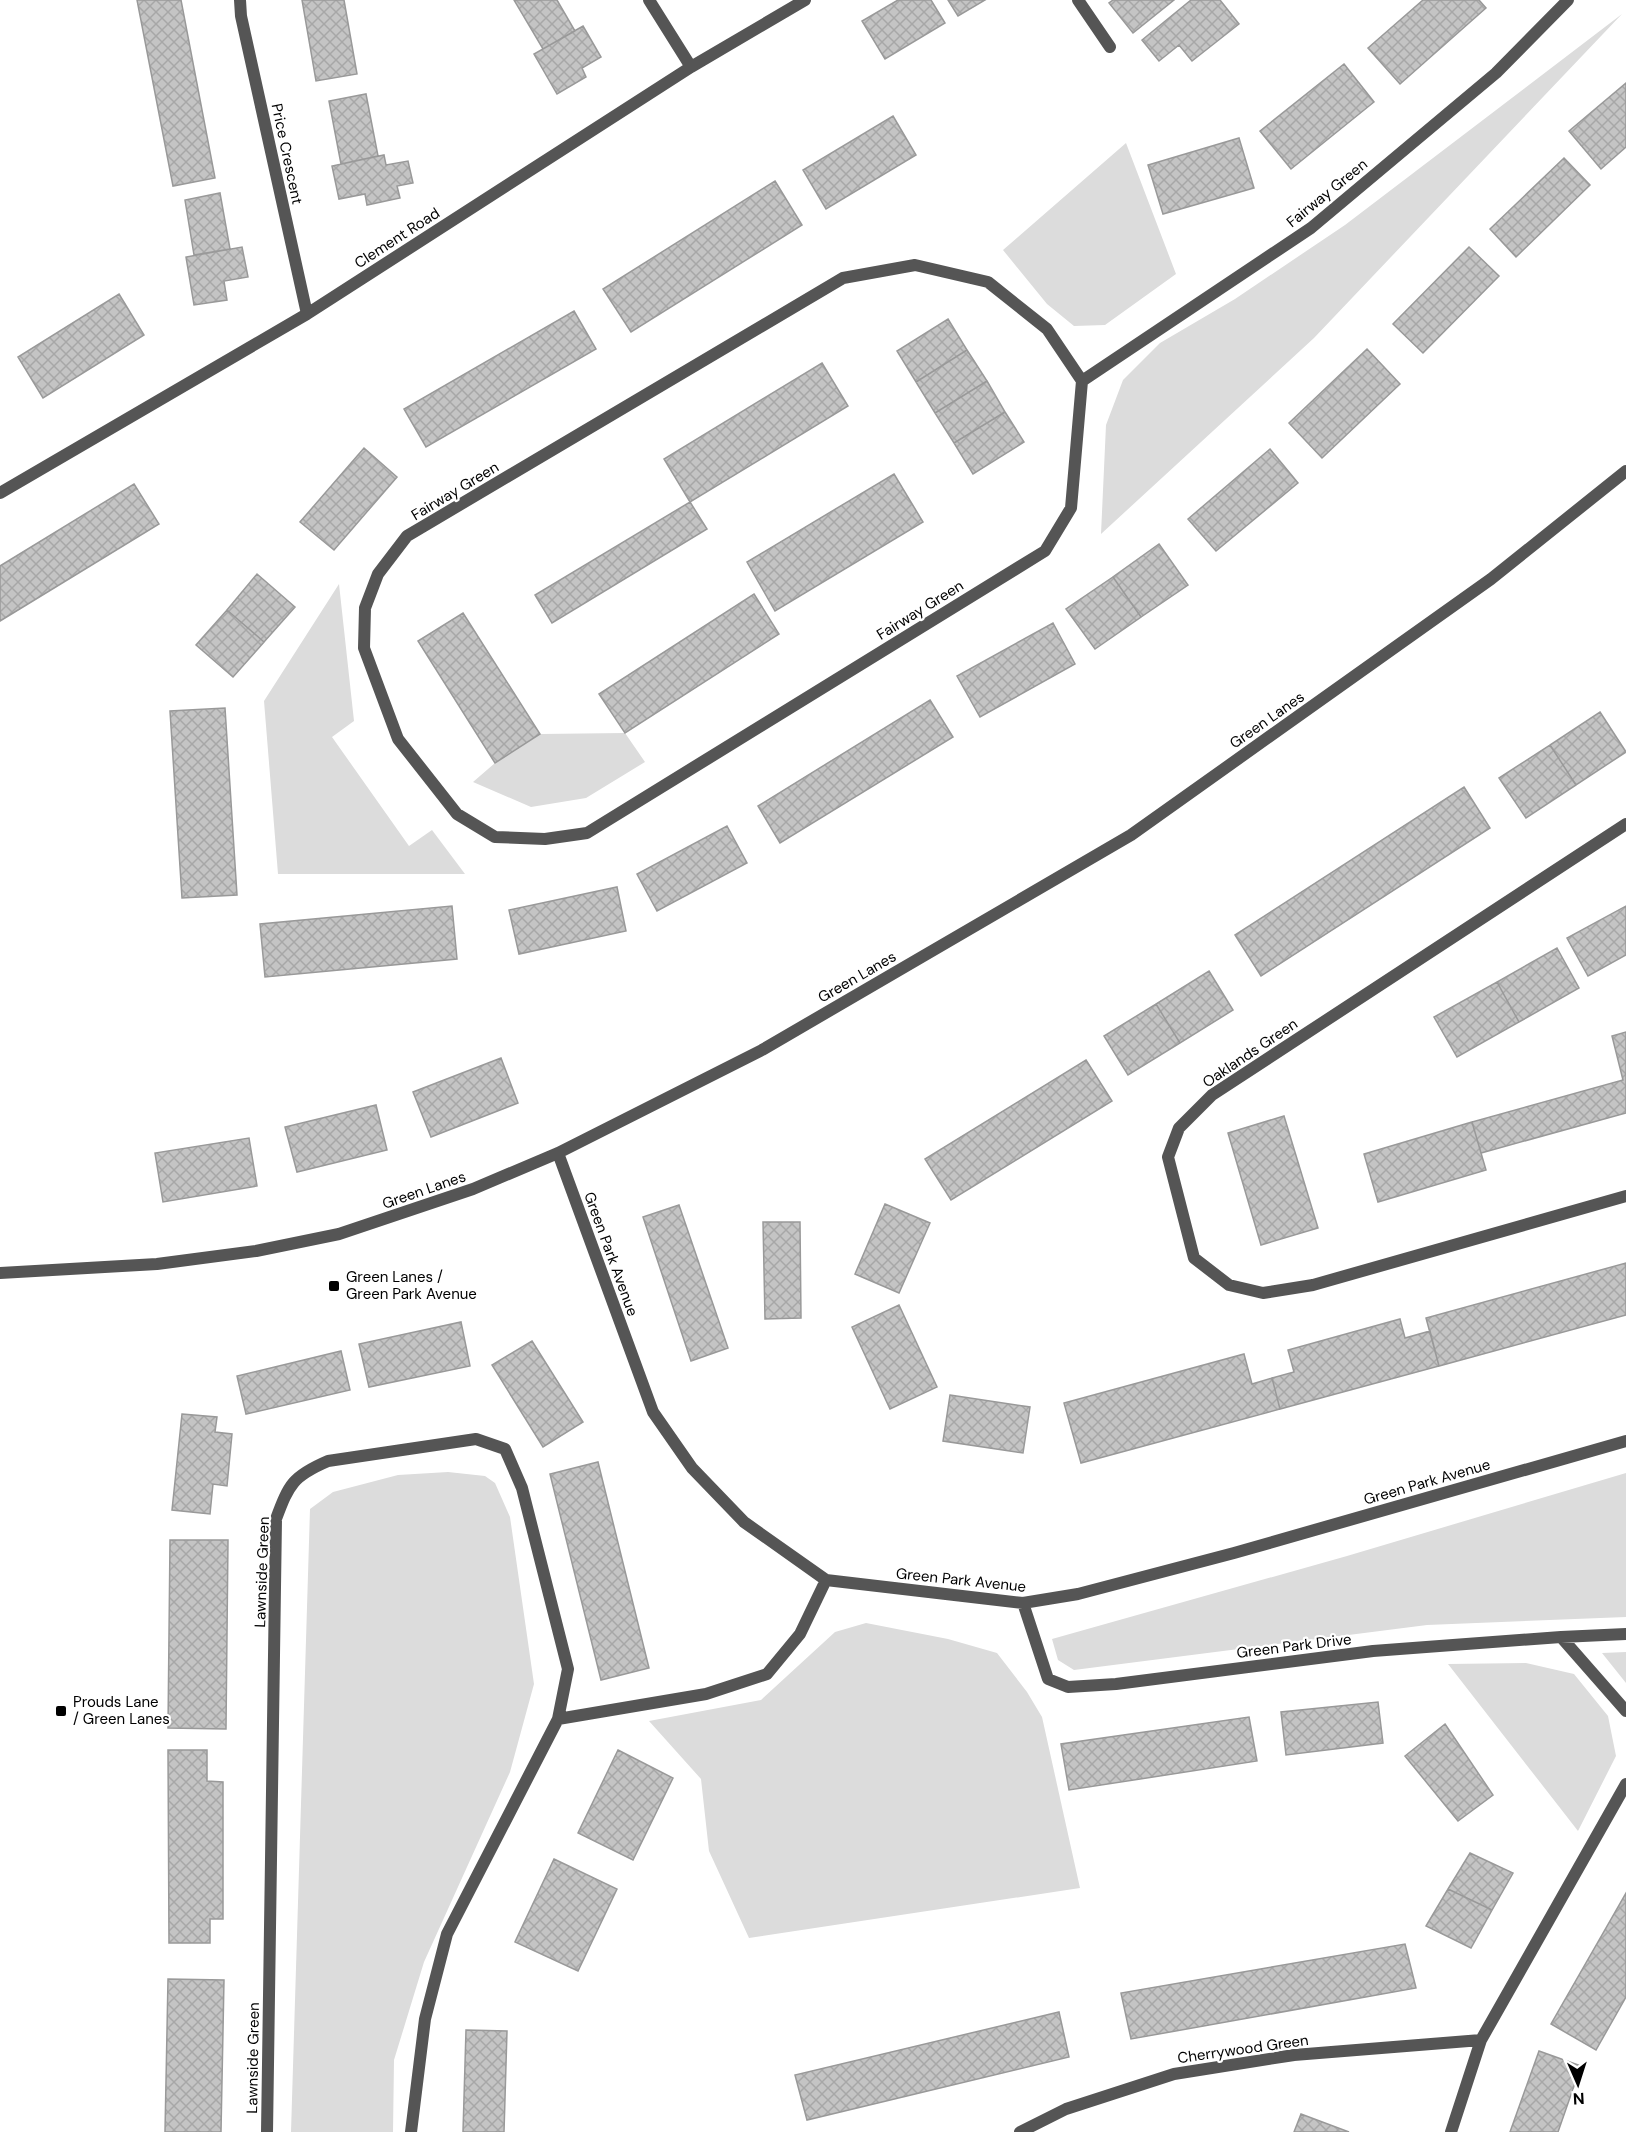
<svg xmlns="http://www.w3.org/2000/svg" width="1626" height="2132" viewBox="0 0 1626 2132" font-family="'DM Sans',sans-serif">
<defs>
<pattern id="building-cross-hatch" width="8" height="8" patternUnits="userSpaceOnUse" patternTransform="scale(1.5)"><rect width="8" height="8" fill="#c4c4c4"/><path d="M0 0l8 8M0 8l8-8" fill="none" stroke="#a7a7a7"/></pattern>
</defs>
<rect width="100%" height="100%" fill="#fff"/>
<!-- green -->
<path fill="#dcdcdc" d="M1622,14L1314,338L1101,534L1106,425L1123,380L1160,343L1235,299L1345,225Z
M1126,143L1176,274L1105,325L1074,326L1047,304L1003,250Z
M339,584L354,721L332,737L409,846L432,830L465,874H278L264,701Z
M625,733L645,762L586,798L531,807L473,782L495,763L540,734Z
M448,1472L485,1476L495,1483L510,1517L534,1684L510,1772L424,1962L394,2060L393,2132H291L310,1509L333,1492L398,1475Z
M1626,1473V1617L1427,1625L1074,1670L1058,1660L1052,1639L1347,1556Z
M866,1623L948,1639L997,1653L1027,1692L1042,1717L1080,1888L749,1938L709,1851L701,1779L649,1721L761,1700L835,1632Z
M1626,1652V1683L1602,1653Z
M1526,1663L1574,1674L1608,1716L1616,1756L1578,1831L1448,1664Z"/>
<!-- building -->
<path fill="url(#building-cross-hatch)" stroke="#999" stroke-width="1.5" d="M137,0H181L215,178L173,186Z
M302,0H344L357,74L316,81Z
M514,0H557L575,31L543,49Z
M898,0H931L945,23L885,59L862,21Z
M948,0H985L958,16Z
M1113,0H1174L1133,33L1109,3Z
M1191,0H1220L1239,24L1192,61L1179,45L1159,61L1142,40Z
M1423,0H1479L1486,8L1400,84L1368,48Z
M583,26L601,57L582,68L586,77L557,94L534,54Z
M1344,64L1374,102L1291,169L1260,131Z
M1626,83V147L1601,169L1569,131Z
M366,94L378,156L341,164L329,101Z
M893,116L916,155L826,209L803,170Z
M1239,138L1254,188L1163,214L1148,165Z
M384,155L386,165L408,161L413,183L397,186L400,198L367,205L365,194L339,199L332,166Z
M1564,158L1590,185L1516,257L1490,229Z
M775,181L802,225L631,332L603,289Z
M220,193L230,249L194,255L185,200Z
M242,247L248,277L224,281L227,300L194,305L186,257Z
M1469,247L1499,276L1423,353L1393,324Z
M119,294L144,335L43,398L18,357Z
M574,311L596,349L426,447L404,409Z
M948,319L967,350L916,382L897,351Z
M1367,349L1400,384L1322,458L1289,423Z
M967,350L987,381L935,413L916,382Z
M822,363L848,406L690,502L664,459Z
M987,381L1005,412L954,443L935,413Z
M1005,412L1024,442L973,474L954,443Z
M364,448L397,477L334,550L300,522Z
M1270,449L1298,483L1216,551L1188,519Z
M894,474L923,522L775,611L747,562Z
M134,484L159,524L0,621V566Z
M690,502L707,529L552,623L535,595Z
M1159,544L1188,585L1141,617L1113,577Z
M257,574L295,607L264,642L227,610Z
M1113,577L1141,617L1095,649L1066,609Z
M754,594L779,634L625,733L599,694Z
M227,610L264,642L233,677L196,645Z
M463,613L540,734L495,763L418,641Z
M1053,623L1075,664L980,717L957,676Z
M930,700L953,737L780,843L758,806Z
M225,708L237,895L182,898L170,711Z
M1600,712L1626,752L1576,785L1550,745Z
M1550,745L1576,785L1526,818L1499,778Z
M1464,787L1490,828L1261,976L1235,935Z
M727,826L747,863L657,911L637,874Z
M617,887L626,931L519,954L509,910Z
M452,906L457,959L265,977L260,924Z
M1626,906V955L1588,976L1567,938Z
M1557,948L1579,988L1519,1022L1497,982Z
M1209,971L1233,1010L1180,1043L1156,1004Z
M1497,982L1519,1022L1457,1057L1434,1017Z
M1156,1004L1180,1043L1128,1075L1104,1036Z
M1626,1032V1113L1481,1153L1472,1122L1623,1080L1612,1036Z
M501,1058L518,1103L431,1137L413,1092Z
M1086,1060L1112,1101L951,1200L925,1159Z
M376,1105L387,1150L297,1172L285,1127Z
M1284,1116L1318,1228L1261,1245L1228,1133Z
M1472,1122L1486,1170L1378,1202L1364,1154Z
M249,1138L257,1186L163,1202L155,1153Z
M885,1204L930,1223L899,1293L855,1274Z
M679,1205L728,1348L691,1361L643,1217Z
M763,1222H800L801,1318L765,1319Z
M1626,1263V1315L1439,1366L1426,1318Z
M899,1305L937,1387L890,1409L852,1327Z
M1400,1319L1405,1338L1430,1331L1439,1366L1280,1409L1272,1378L1294,1372L1288,1350Z
M461,1322L470,1366L369,1387L359,1344Z
M532,1341L583,1422L543,1447L492,1365Z
M341,1351L350,1390L246,1414L237,1376Z
M1244,1354L1252,1384L1272,1378L1280,1409L1081,1463L1064,1403Z
M950,1395L1030,1407L1023,1453L943,1441Z
M182,1414L217,1417L215,1432L232,1434L227,1486L213,1484L210,1514L172,1510Z
M598,1462L649,1668L601,1680L550,1474Z
M170,1540H228L226,1729L168,1728Z
M1378,1702L1383,1743L1286,1755L1281,1712Z
M1249,1717L1257,1761L1069,1790L1061,1744Z
M1445,1724L1493,1795L1458,1821L1405,1756Z
M168,1750H207V1781L223,1782V1919H210V1943H169Z
M618,1750L673,1778L633,1860L578,1833Z
M1470,1853L1513,1873L1492,1910L1448,1889Z
M554,1859L617,1889L578,1971L515,1942Z
M1448,1889L1492,1910L1471,1948L1426,1926Z
M1626,1893V1997L1596,2050L1551,2024Z
M1405,1944L1416,1988L1131,2039L1121,1993Z
M168,1979L224,1980L221,2132H165Z
M1059,2012L1069,2057L807,2120L795,2075Z
M466,2030L507,2031L504,2132H463Z
M1539,2051L1581,2066L1558,2132H1510Z
M1301,2114L1349,2132H1294Z"/>
<g fill="none" stroke-linecap="round" stroke-linejoin="round">
<!-- lane -->
<path stroke="#555" stroke-width="12" d="M1078,0L1110,47"/>
<!-- street -->
<path stroke="#555" stroke-width="12" d="M240,0L241,16L307,314
M649,0L691,67
M915,265L988,282L1047,329L1082,381L1071,508L1045,551L587,833L545,839L495,837L457,814L398,739L364,648L365,608L378,574L407,536L843,278Z
M1082,381L1311,228L1496,73L1568,0
M0,493L307,314L691,67L805,0
M1626,824L1212,1095L1179,1128L1168,1157L1194,1258L1229,1285L1263,1293L1313,1285L1626,1196
M558,1153L653,1412L692,1468L744,1522L826,1580L1023,1603L1078,1594L1234,1553L1626,1441
M0,1273L157,1264L256,1251L339,1234L473,1189L558,1153L762,1050L1131,835L1491,579L1626,471
M1023,1603L1048,1679L1068,1687L1116,1684L1373,1651L1561,1637L1626,1634
M1561,1637L1626,1711
M558,1719L706,1694L767,1674L800,1634L826,1580
M267,2132L276,1519C289,1484 293,1476 328,1461L476,1439L505,1449L522,1488L568,1669L558,1719L447,1934L425,2019L411,2132
M1020,2132L1066,2109L1174,2074L1294,2055L1481,2040
M1451,2132L1481,2040L1626,1784"/>
</g>
<!-- markers -->
<g fill="#000" stroke="#fff" stroke-width="2">
<rect x="328" y="1280" width="12" height="12" rx="3"/>
<rect x="55" y="1705" width="12" height="12" rx="3"/>
</g>
<g text-anchor="middle" stroke-width="4.5" stroke-linejoin="round" paint-order="stroke">
<!-- street labels -->
<g font-size="15" fill="#000" stroke="#fff">
<text transform="translate(287 154) rotate(78)" y="5">Price Crescent</text>
<text transform="translate(1327 193) rotate(-39)" y="5">Fairway Green</text>
<text transform="translate(397 238) rotate(-33)" y="5">Clement Road</text>
<text transform="translate(455 491) rotate(-31)" y="5">Fairway Green</text>
<text transform="translate(920 610) rotate(-32)" y="5">Fairway Green</text>
<text transform="translate(1267 720) rotate(-35)" y="5">Green Lanes</text>
<text transform="translate(857 977) rotate(-30)" y="5">Green Lanes</text>
<text transform="translate(1250 1053) rotate(-34)" y="5">Oaklands Green</text>
<text transform="translate(424 1190) rotate(-19)" y="5">Green Lanes</text>
<text transform="translate(611 1254) rotate(70)" y="5">Green Park Avenue</text>
<text transform="translate(1427 1482) rotate(-16)" y="5">Green Park Avenue</text>
<text transform="translate(262 1572) rotate(-88)" y="5">Lawnside Green</text>
<text transform="translate(961 1580) rotate(6)" y="5">Green Park Avenue</text>
<text transform="translate(1294 1646) rotate(-7)" y="5">Green Park Drive</text>
<text transform="translate(1243 2049) rotate(-8)" y="5">Cherrywood Green</text>
<text transform="translate(253 2058) rotate(-89)" y="5">Lawnside Green</text>
</g>
<!-- poi labels -->
<g font-size="15" fill="#000" stroke="#fff" text-anchor="start">
<text x="346" y="1282">Green Lanes /<tspan x="346" dy="17">Green Park Avenue</tspan></text>
<text x="73" y="1707">Prouds Lane<tspan x="73" dy="17">/ Green Lanes</tspan></text>
</g>
</g>
<!-- north arrow -->
<g transform="translate(1578 2084) rotate(177)" stroke="#ffffff" stroke-width="4.5" paint-order="stroke">
<path d="M0-4.5L10 22L0 15L-10 22Z" fill="#000000"/>
<text y="-9" font-size="16" font-weight="bold" text-anchor="middle" fill="#000000">N</text>
</g>
</svg>
